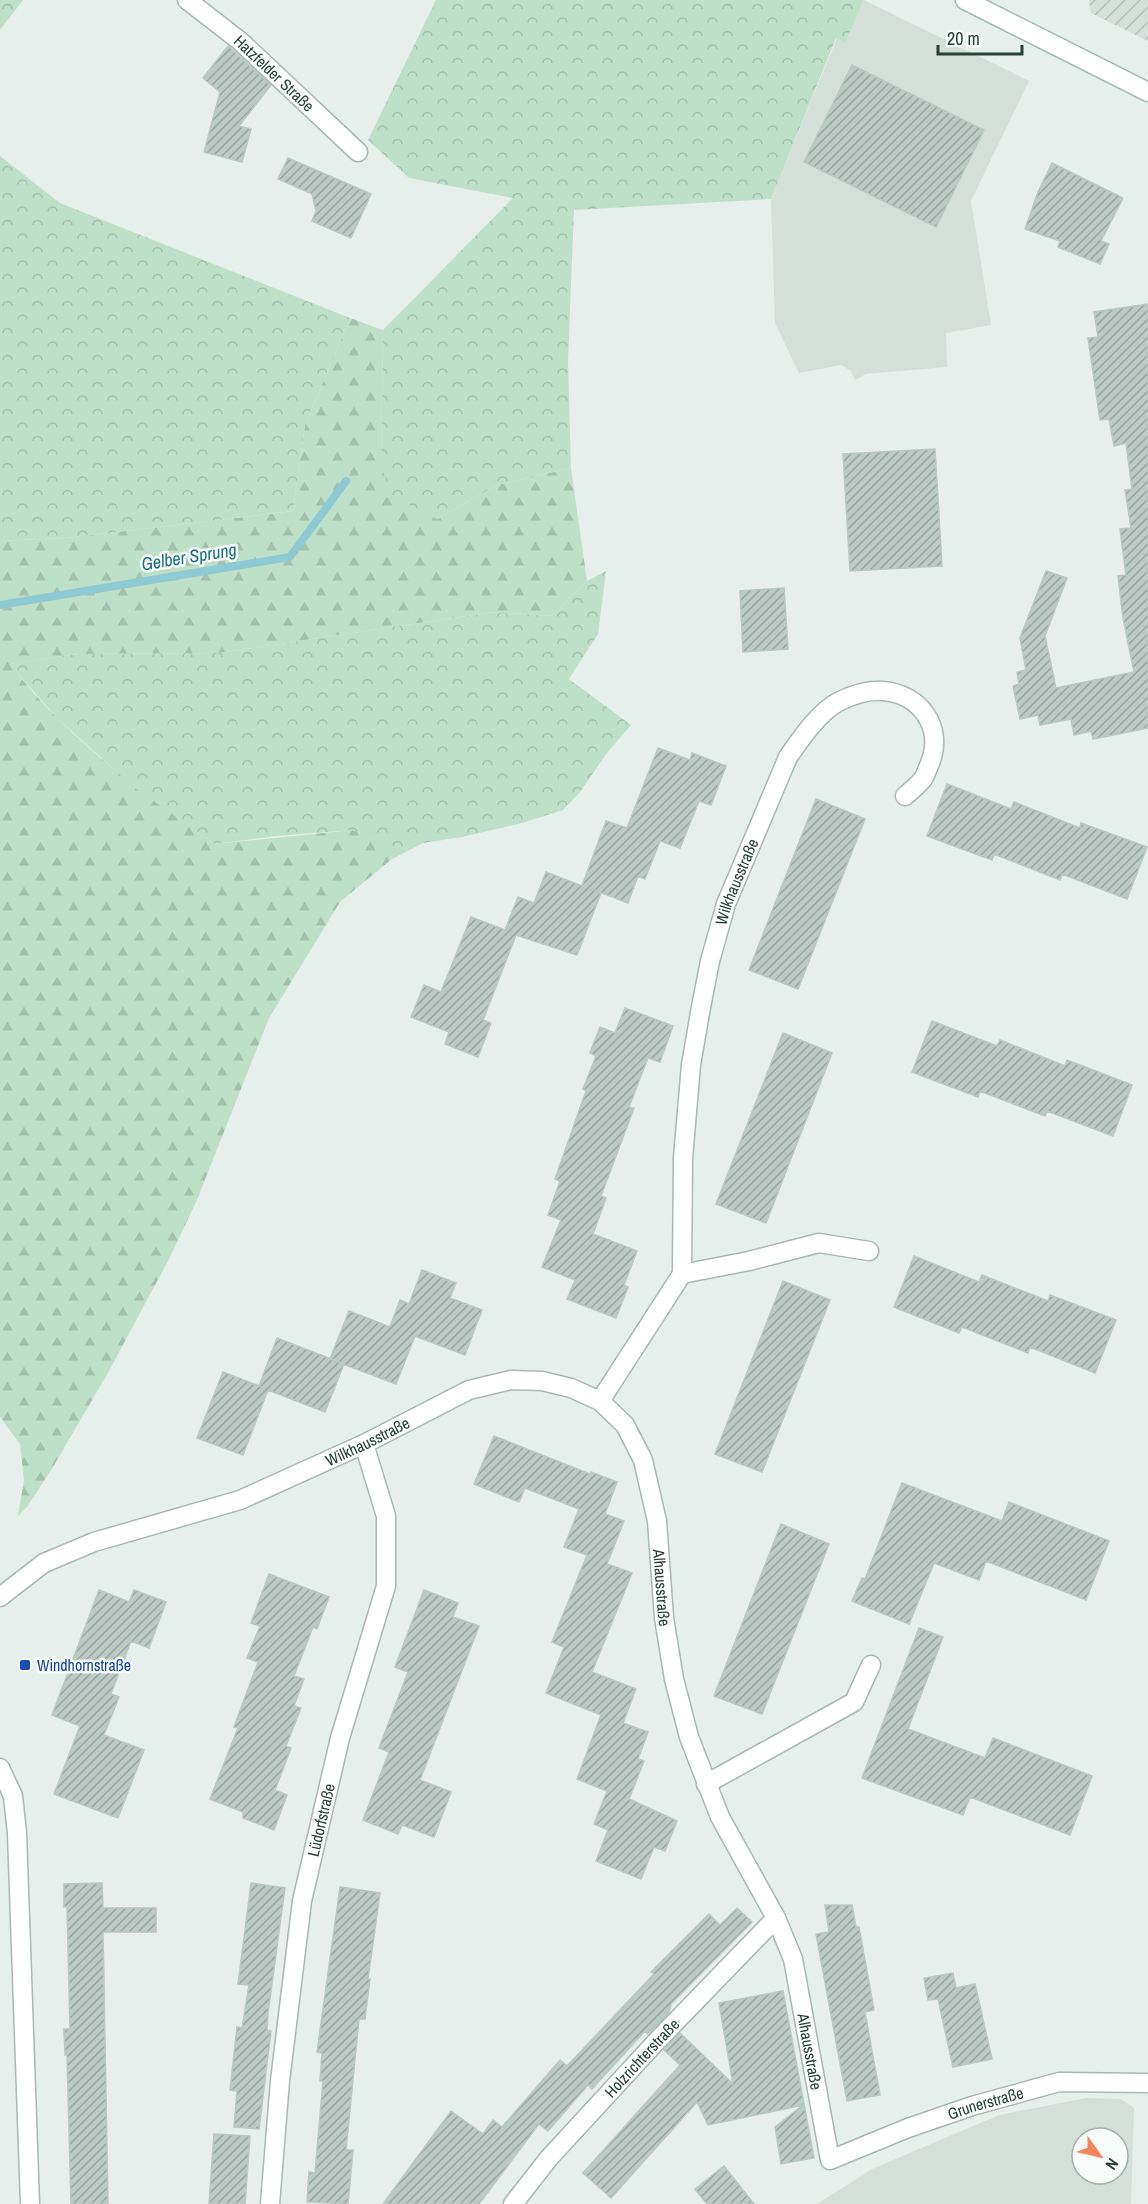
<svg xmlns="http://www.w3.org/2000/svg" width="1148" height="2204" viewBox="0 0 1148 2204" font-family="'Archivo Narrow',sans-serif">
<defs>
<pattern id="industrial-furrows" width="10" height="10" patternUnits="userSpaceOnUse" patternTransform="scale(1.5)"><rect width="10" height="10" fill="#d4dfda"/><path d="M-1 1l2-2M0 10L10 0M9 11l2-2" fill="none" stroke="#b6c1bc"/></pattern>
<pattern id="forest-firs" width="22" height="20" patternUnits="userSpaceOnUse" patternTransform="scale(1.5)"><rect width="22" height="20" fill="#bfe0c8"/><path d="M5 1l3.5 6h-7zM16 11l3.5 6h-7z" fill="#a4c1ad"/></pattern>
<pattern id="park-crowns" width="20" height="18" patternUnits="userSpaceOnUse" patternTransform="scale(1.5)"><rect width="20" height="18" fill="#bfe0c8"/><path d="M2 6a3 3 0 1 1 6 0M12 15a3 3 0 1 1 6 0" fill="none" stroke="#a4c1ad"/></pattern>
<pattern id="building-hatch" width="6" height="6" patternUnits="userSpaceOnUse" patternTransform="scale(1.5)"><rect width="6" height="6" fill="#bbcac4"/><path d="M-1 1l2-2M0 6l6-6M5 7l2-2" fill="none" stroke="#98a6a0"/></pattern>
</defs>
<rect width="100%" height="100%" fill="#e6efeb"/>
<!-- built -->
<path fill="#d4dfda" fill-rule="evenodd" d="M864,0L1029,81L971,201L991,325L946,333L947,367L866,374L855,380L851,371L841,365L799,373L775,323L771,199L837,38L845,43Z
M1086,2098L1121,2099L1134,2108L1131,2204H817L872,2169L999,2115ZM1082,2138H1118V2174H1082Z"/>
<!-- industrial -->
<path fill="url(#industrial-furrows)" d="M1089,0H1148V41L1091,13Z"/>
<!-- forest -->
<path fill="url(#forest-firs)" d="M350,318L383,330L381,464L437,519L497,485L571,468L587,581L551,616L493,612L219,653L77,654L10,664C65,737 141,792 215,844L353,830L388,845L392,859L340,902L269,1018L197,1200L169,1259L109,1371L53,1467L27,1507L18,1516L24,1480L20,1444L0,1417V541L66,538L293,511L305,425Z"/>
<!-- park -->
<path fill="url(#park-crowns)" d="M0,0H23L0,30Z
M436,0H864L845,43L836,38L771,199L574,210L568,361L571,468L497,485L437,519L391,495L381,465L383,330L513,198L409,178L368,140Z
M0,156L60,203L350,318L305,425L293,511L66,538L0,541Z
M606,571L598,634L569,679L631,725L607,753L580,792L563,810L522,823L462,837L423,843L392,859L387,845L353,830L277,836L215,844L135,788L58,719L9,664L77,654L219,653L493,612L551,616L587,581Z"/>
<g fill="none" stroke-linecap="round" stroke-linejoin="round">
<!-- stream -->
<path stroke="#8ec9d4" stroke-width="8" d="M0,605L290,557L346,481"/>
</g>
<!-- building -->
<path fill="url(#building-hatch)" stroke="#b8c9c2" stroke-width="1.5" d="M228,46L271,85L239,126L251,129L242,162L204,152L220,92L203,78Z
M852,65L984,130L936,227L804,162Z
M288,158L371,194L351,238L312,221L316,211L312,194L278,179Z
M1052,163L1123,198L1101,241L1109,244L1100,264L1058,247L1060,241L1025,229L1038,192Z
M1148,304V728L1093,739L1091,731L1074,735L1071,719L1040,725L1038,715L1020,719L1013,686L1019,684L1017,672L1026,670L1020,638L1046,571L1067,578L1045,636L1056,688L1134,672L1123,618L1118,576L1126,575L1120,529L1131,528L1125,490L1132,489L1126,443L1114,446L1109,419L1100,420L1088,338L1098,337L1094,312Z
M935,449L942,566L850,571L843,454Z
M784,588L788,649L743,652L740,591Z
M658,748L690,760L692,753L726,766L711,805L699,801L680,848L660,841L645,879L638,876L628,903L589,888L601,893L577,955L516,935L483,1020L491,1023L478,1057L445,1044L449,1032L411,1017L424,985L441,992L471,917L505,930L518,897L534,903L546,872L582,886L606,821L627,828Z
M947,784L1011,809L1014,802L1080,828L1081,823L1147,847L1127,899L1062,874L1060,880L994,854L992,860L927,836Z
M816,799L865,819L798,989L749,970Z
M625,1008L673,1026L660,1062L648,1058L629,1107L634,1108L601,1196L606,1198L593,1234L637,1251L624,1285L628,1287L616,1318L567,1299L575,1280L542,1267L561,1220L548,1215L560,1181L555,1179L586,1091L583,1089L596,1056L590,1053L600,1027L615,1033Z
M932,1021L997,1046L1000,1040L1065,1066L1067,1060L1132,1085L1113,1136L1047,1111L1045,1116L980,1091L978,1097L912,1072Z
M783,1033L832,1053L766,1223L716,1204Z
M914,1256L979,1282L982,1275L1048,1301L1050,1295L1116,1320L1095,1373L1030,1347L1028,1353L962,1327L959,1333L894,1307Z
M422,1270L456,1283L450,1298L482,1310L465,1355L415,1336L396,1384L330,1359L349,1311L390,1327L400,1300L409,1304Z
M783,1281L830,1300L762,1472L715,1454Z
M277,1338L344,1364L325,1412L268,1390L243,1455L197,1438L223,1372L262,1387L259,1386Z
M494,1436L590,1474L591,1472L617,1482L605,1514L624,1521L607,1564L632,1573L592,1672L636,1689L623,1723L648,1732L638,1759L644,1761L629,1799L677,1821L665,1851L654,1847L641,1879L596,1861L608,1830L594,1824L607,1791L577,1779L601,1715L546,1693L564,1647L552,1642L587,1555L564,1547L579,1509L525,1488L519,1502L474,1484Z
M902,1483L1002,1521L1009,1502L1109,1541L1086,1600L986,1561L979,1580L934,1563L909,1624L852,1601L862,1578L865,1579Z
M781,1524L829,1544L762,1714L714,1696Z
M269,1574L329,1597L317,1629L313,1627L294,1676L304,1679L294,1706L301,1708L286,1746L291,1748L275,1790L287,1795L274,1830L243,1818V1812L210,1799L238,1728L234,1727L258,1662L247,1658L260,1626L251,1623Z
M99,1590L129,1602L134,1590L166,1602L149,1648L131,1641L111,1694L119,1697L104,1735L144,1750L118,1818L54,1794L80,1726L52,1715Z
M424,1590L458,1603L453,1617L479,1626L420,1780L451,1792L434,1837L402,1825L398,1834L363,1820L389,1752L379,1748L408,1672L395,1667Z
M919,1628L943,1637L908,1729L985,1758L993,1738L1092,1776L1070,1835L970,1797L963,1815L862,1778Z
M102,1883L103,1908H156V1932H103L108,2204H71L67,2055H65L64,2029H70L67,1907H64V1884Z
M251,1883L285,1888L268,2013L267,2030L271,2031L259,2129L234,2127L237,2091L230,2090L237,2027L242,2028L249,1985L238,1984Z
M340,1887L380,1893L368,1979H370L365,2019H359L346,2150H353L348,2204L307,2202L309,2172L315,2173L323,2081H320L322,2053L317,2052Z
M825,1905H852L856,1927H859L874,2010L865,2012L880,2095L847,2101L816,1934L829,1932Z
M737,1908L752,1922L671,2004L669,2013L648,2034L645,2031L592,2089L588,2085L548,2131L539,2124L479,2204H383L451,2111L483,2134L493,2120L502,2127L560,2060L567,2066L654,1974L651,1972L709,1914L720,1925Z
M953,1973L956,1988L975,1984L992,2059L953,2067L938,1999L928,2000L924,1978Z
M783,1991L814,2158L781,2164L775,2127L803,2105L708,2125L697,2102L611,2198L583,2173L680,2065L664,2050L680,2033L733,2084L719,2003Z
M214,2134L250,2136L245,2204H209Z
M724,2166L754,2204H707L695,2189Z"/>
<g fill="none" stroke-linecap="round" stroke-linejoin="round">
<defs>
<g id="street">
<path id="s1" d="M187,0L240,41L358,152"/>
<path d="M682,1274L749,1261L819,1243L869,1251"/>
<path id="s2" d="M600,1401L682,1274L683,1158L691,1065L701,1007L710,961L726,904L788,757C800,740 819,712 838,702C850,696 868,690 883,691C921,694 944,728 930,763C927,769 926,776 922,780C917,786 911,791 905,796"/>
<path id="s3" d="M0,1597L44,1563L94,1542L240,1500L364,1444L469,1390L511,1380L542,1381L571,1388L600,1401L625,1425L643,1460L657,1521L664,1618L674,1679L689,1737L720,1817L776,1918L793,1959L830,2160L908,2128L972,2106L1059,2082L1148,2083"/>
<path d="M0,1768L13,1796L17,1833L30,2204"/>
<path d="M706,1784L854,1702L871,1665"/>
<path id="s4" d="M270,2204L280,2081L302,1901L340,1738L386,1586V1516L364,1444"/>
<path id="s5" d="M513,2204L549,2158L655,2043L776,1918"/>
</g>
<path id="secondary" d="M965,0L1148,92"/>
</defs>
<!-- street casing -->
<use href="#street" stroke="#a8b8b2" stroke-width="21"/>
<!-- secondary casing -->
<use href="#secondary" stroke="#a4bbb3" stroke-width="21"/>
<!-- street -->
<use href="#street" stroke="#fff" stroke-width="18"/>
<!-- secondary -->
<use href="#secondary" stroke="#fff" stroke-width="18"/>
</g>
<!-- markers -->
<rect fill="#1a4fb4" stroke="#f7fbf9" stroke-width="2" x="19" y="1659" width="12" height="12" rx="3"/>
<g text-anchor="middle" stroke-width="5" stroke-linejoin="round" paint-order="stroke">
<!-- street labels -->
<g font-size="16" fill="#24423a" stroke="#f7fbf9">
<text dy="6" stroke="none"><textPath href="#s1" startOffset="114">Hatzfelder Straße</textPath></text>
<text dy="6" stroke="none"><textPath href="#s2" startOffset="550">Wilkhausstraße</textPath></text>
<text dy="6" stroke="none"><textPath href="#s3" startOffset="402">Wilkhausstraße</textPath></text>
<text dy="6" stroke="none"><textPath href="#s3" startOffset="855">Alhausstraße</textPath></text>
<text dy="6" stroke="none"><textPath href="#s4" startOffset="388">Lüdorfstraße</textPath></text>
<text dy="6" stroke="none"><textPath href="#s3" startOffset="1347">Alhausstraße</textPath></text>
<text dy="6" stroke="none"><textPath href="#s5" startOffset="195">Holzrichterstraße</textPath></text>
<text dy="6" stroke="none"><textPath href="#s3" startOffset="1623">Grunerstraße</textPath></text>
</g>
<!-- transit labels -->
<g font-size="16" fill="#164399" stroke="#f7fbf9" text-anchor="start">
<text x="37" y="1671">Windhornstraße</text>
</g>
<!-- water labels -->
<g font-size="18" font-style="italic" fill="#1c6f80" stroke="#f7fbf9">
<text transform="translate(189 557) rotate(-9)" y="6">Gelber Sprung</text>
</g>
</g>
<!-- north arrow -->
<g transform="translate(1100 2156) rotate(124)"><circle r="28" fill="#f7fbf9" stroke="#a3b1ad" stroke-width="1.5"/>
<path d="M0-4.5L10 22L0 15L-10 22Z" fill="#f4845f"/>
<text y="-9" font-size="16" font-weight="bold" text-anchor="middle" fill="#24423a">N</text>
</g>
<!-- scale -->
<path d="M938 45v9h84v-9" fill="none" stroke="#24423a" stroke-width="3"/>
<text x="947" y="45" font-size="18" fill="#24423a" stroke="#f7fbf9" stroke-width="4.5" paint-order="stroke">20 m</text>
</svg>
